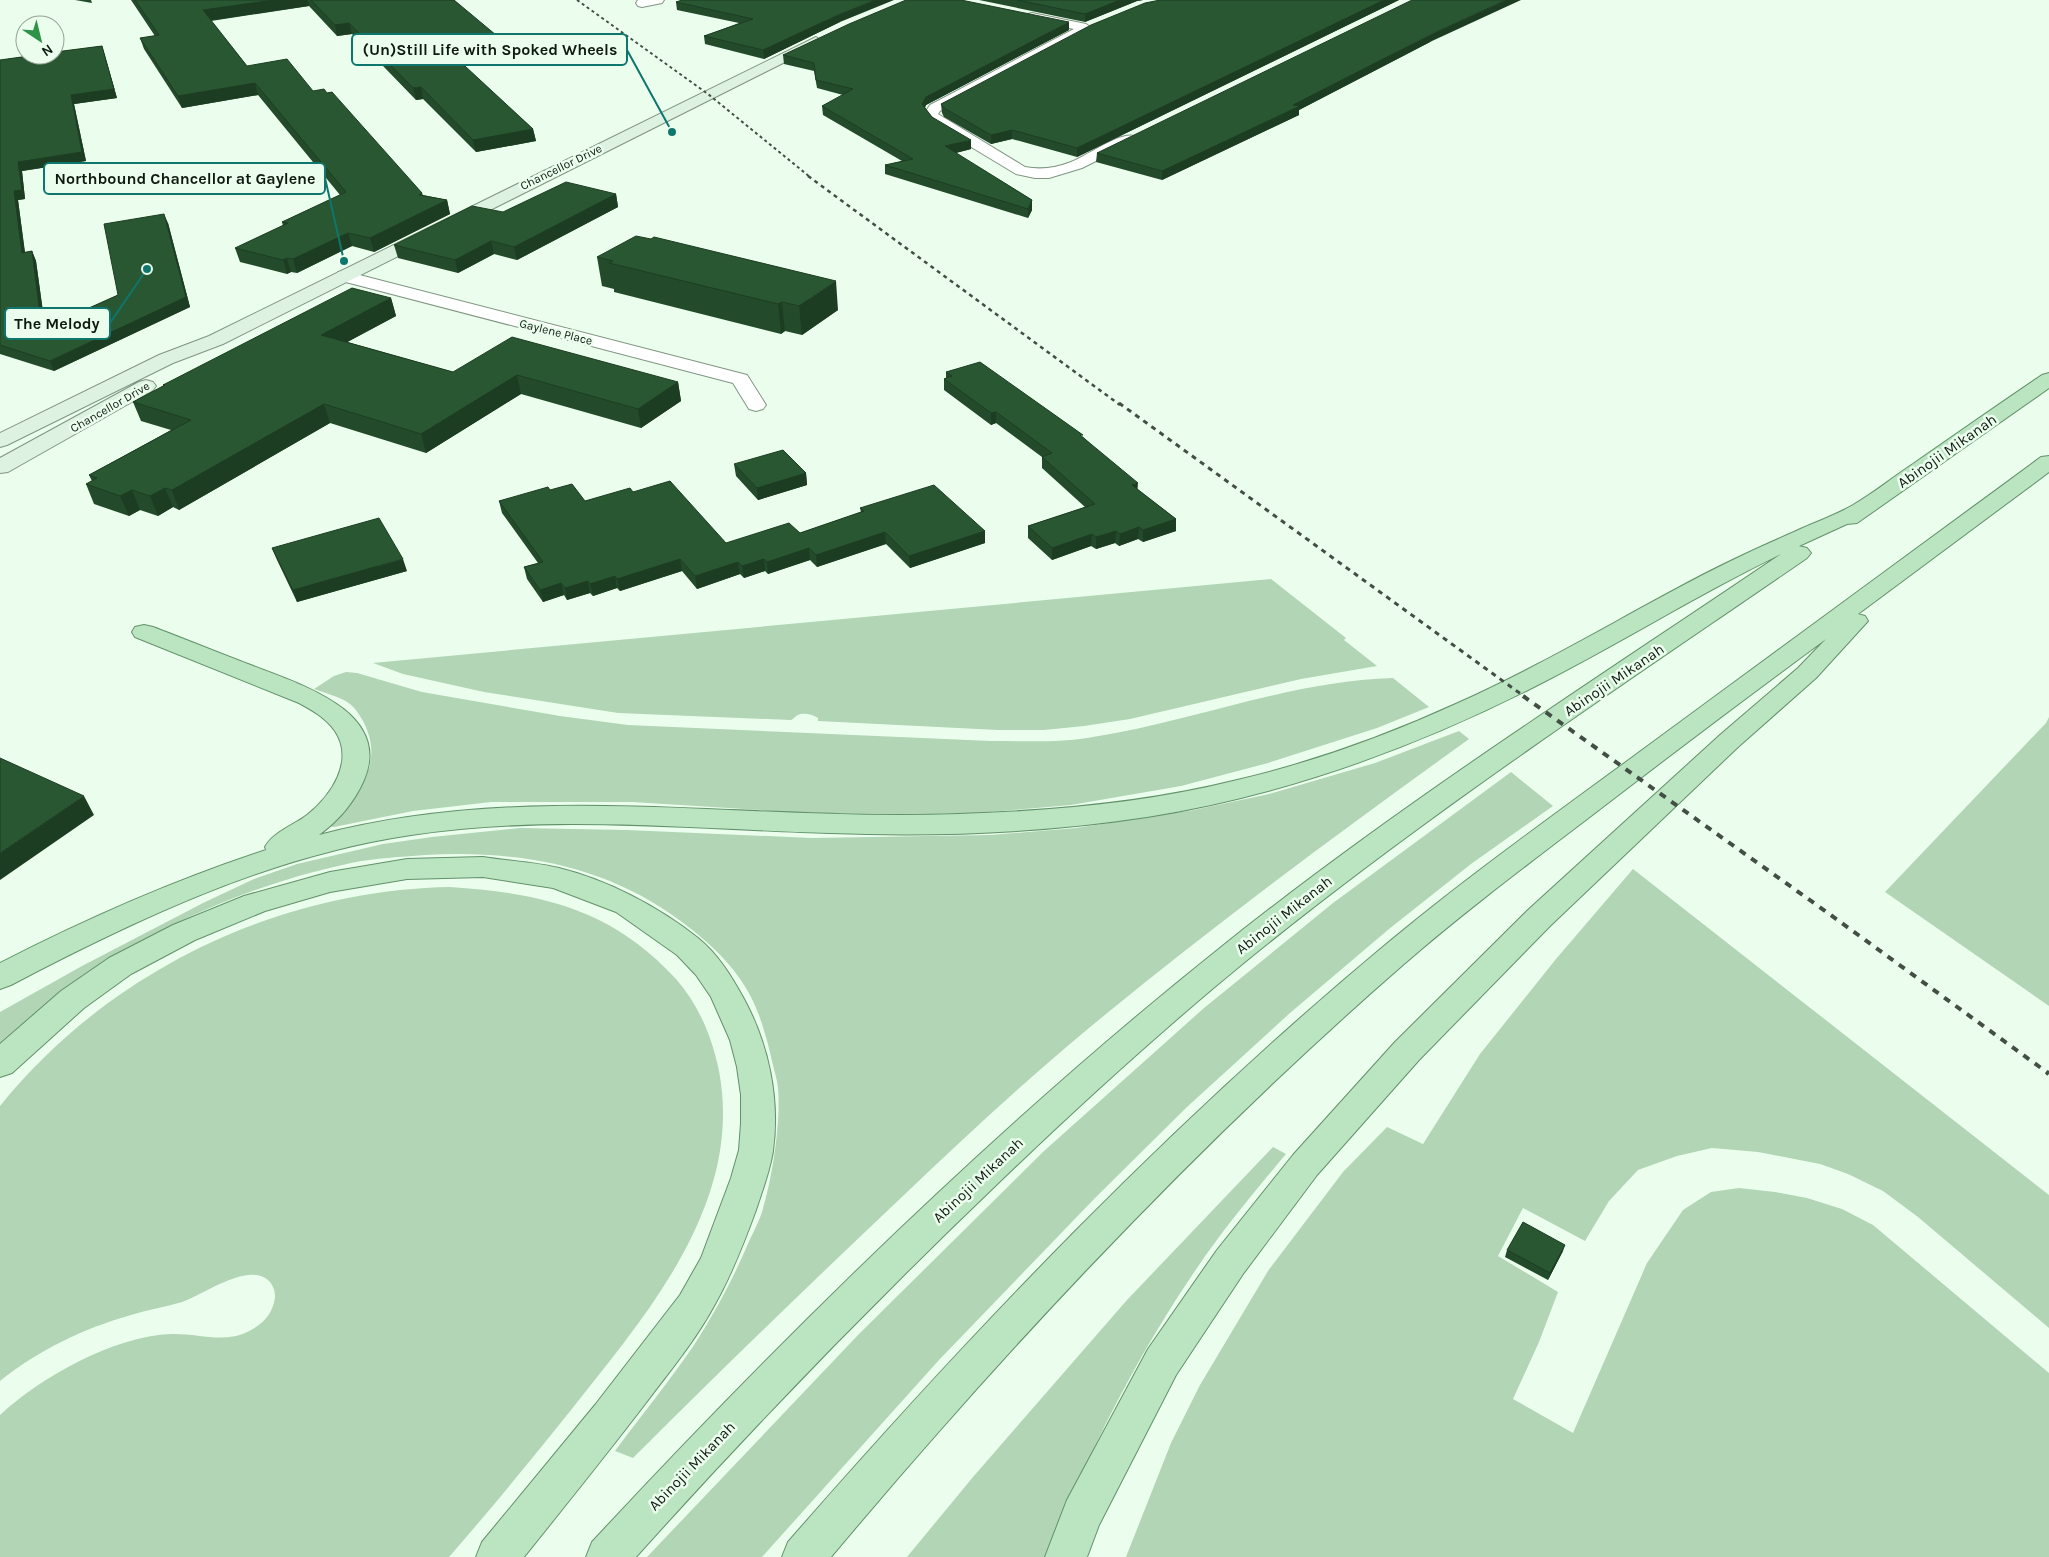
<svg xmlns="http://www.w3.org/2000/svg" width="2049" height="1557" viewBox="0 0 2049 1557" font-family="Karla,sans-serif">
<rect width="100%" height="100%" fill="#ebfeed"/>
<!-- green -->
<path fill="#b1d5b5" d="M1271,579L1346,638L1344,640L1377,666L1301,679L1130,719L1084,726L1044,730H998L818,721V718C814,715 803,712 798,715C795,716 794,719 791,720L618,713L484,692L403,674L302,637L373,663Z
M346,672L357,673L422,692L560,716L628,725L991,741C1025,741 1060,743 1093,737C1194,721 1290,681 1393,678L1429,707L1377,728L1268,763L1181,786L1071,805L953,815H837L632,802H491L413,811L334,827L325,826C352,801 383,770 367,730C364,721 357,710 350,704C341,697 325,693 314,689L334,676Z
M2049,717V1006L1885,892L2046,723Z
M1459,731L1469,739C1340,832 1212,926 1089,1028C1025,1081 964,1138 904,1195C812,1282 722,1369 633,1458L615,1451C640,1417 668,1383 692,1348C713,1316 732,1281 747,1246C751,1236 757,1226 761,1215C772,1181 781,1123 778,1088C777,1079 774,1070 772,1061C767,1039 761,1017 751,997C735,966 710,943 682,922C606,865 519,850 425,855C401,857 375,858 351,863C247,885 147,930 61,993C40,1009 20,1029 0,1046V1012L82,966L203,903L254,879L297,864L383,844L432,837L520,828L627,830L812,838L990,835L1076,828L1194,810L1269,794L1375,763Z
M1511,772L1553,806L1471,864L1389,929L1290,1013L1187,1107L1096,1197L939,1360L762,1557H647L858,1335L1044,1151L1204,1008L1333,903Z
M1633,869L2049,1195V1328L1918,1217L1883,1191L1848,1174L1820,1164L1758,1152L1712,1148L1677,1156L1638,1170L1609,1201L1585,1241L1523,1208L1498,1256L1558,1292L1539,1342L1513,1399L1573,1433L1647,1263L1683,1210L1711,1192L1739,1188L1775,1192L1807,1198L1842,1209L1873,1225L2049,1373V1557H1126L1171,1443L1200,1385L1268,1271L1343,1172L1387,1127L1423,1144L1480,1054L1556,959Z
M450,887C542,893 612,909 676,979C699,1005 712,1037 719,1071C744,1203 647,1314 571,1410C531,1460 491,1509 449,1557H0V1415C41,1377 114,1336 171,1334C196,1333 222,1343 245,1333C261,1326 273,1315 275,1297C275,1291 273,1285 269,1281C249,1261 203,1295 182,1302C165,1307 147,1310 131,1315C82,1329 39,1350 0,1381V1106C109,971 278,890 450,887Z
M1273,1147L1286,1154C1255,1191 1224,1228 1197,1268C1136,1357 1086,1456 1048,1557H907L973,1477L1127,1300Z"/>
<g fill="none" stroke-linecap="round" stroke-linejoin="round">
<defs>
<path id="street" d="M638,0H664L662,3L642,7L638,6L636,3Z
M1032,13L1086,24L1092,28L940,111L938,114L1025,167C1041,170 1056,168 1071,162C1087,156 1119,132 1134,136L1136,139L1134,142L1082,168L1049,178H1035L1016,174L928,121L924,114L930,105L1074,29L1028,20L1026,17L1028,14Z
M344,271L747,375L766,405L763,409L756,411L749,409L733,383L338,280L335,276L338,272Z"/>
<path id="secondary" d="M816,37L822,41L821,44L223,344L173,363L7,445L0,447V433L159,355L209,336Z
M146,380L153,382L156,386L153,390L8,472L0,473V458L139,382Z"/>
<path id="primary" d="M2049,373V388L1857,523L1847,524L1799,546L1807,548L1811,553L1807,558C1618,688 1425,815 1246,961C1158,1033 1074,1110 992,1189C869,1307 750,1430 636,1557H586L592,1542C786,1333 997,1126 1220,948C1398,805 1592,682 1781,554C1694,596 1613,648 1526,691C1406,751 1280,796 1147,817C1043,833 936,837 830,833C691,829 550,814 411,835C269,856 137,919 11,985L0,989V963C86,919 174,880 266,850L265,847C273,832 294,825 307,815C331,796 355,761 335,731C326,718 312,710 299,703L135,637L132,632L135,627L144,625L153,627C185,639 216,652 248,664C295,683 394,710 364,780C354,803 338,821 319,835C532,779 743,822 959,814C1051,811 1144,803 1233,781C1311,763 1386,736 1458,703C1534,669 1605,627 1678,588C1716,567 1755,549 1794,532C1813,523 1834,516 1853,505C1874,493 1893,477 1913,464C1956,434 1999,404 2042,375Z
M2049,456V472L1858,614L1865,616L1868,621L1816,678L1738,747L1550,926L1419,1060L1317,1175L1243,1274L1176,1375L1099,1525L1087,1557H1045L1067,1500L1148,1349L1217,1250L1293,1155L1395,1042L1528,910L1720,735L1798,668L1826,639C1747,697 1669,756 1591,816C1528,864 1464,912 1404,964C1196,1145 1008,1346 831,1557H782L788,1542C973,1330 1168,1126 1384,946C1463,880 1547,820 1630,759C1767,658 1904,558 2041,457Z
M483,857C508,861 534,862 559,868C608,880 659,907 698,938C718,954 732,977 744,999C769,1045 780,1099 773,1151C770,1171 762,1191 756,1210C744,1243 731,1276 714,1306C695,1341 669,1372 645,1404C606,1455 565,1506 524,1557H476L482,1542L595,1405L680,1295L701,1258L731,1178L739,1150L741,1123V1095L737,1067L730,1040L711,997L696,975L677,955L616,912L553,888L483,877L407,879L330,892L265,911L195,940L131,974L84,1008L12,1073L0,1077V1044L61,991L109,958L173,925L244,896L330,872L407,859Z"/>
</defs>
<!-- street casing -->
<use href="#street" stroke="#7f9582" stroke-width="2"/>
<!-- secondary casing -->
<use href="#secondary" stroke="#7f9582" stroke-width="2"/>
<!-- primary casing -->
<use href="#primary" stroke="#619169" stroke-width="2"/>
<!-- street -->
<use href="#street" fill="#fff" fill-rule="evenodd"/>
<!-- secondary -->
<use href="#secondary" fill="#ddf2e0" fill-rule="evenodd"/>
<!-- primary -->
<use href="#primary" fill="#bbe4c1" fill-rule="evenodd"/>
<!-- rail-far4 -->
<path stroke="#434e44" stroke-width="2" stroke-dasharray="3 3" stroke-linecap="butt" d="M577,0L708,94L810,177"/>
<!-- rail-far3 -->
<path stroke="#434e44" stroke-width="2.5" stroke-dasharray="4 4" stroke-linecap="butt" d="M808,176L1120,405"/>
<!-- rail-far2 -->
<path stroke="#434e44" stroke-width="3" stroke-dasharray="5 5" stroke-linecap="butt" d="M1119,403L1525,697"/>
<!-- rail-far1 -->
<path stroke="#434e44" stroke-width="4" stroke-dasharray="7 7" stroke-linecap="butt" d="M1523,696L1828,913L2048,1073"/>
<!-- rail -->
<path stroke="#434e44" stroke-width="5" stroke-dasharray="9 9" stroke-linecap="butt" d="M2047,1072L2049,1074"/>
</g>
<!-- wall -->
<path fill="#234b2b" d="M75,0H91L92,3Z
M131,0H454L510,57L463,65L533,129L536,141L476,152L423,99L416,100L352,34L337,36L309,6L211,21L247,66L313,91L422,193L423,195L447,200L450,214L374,252L352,246L297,273L291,272L287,274L240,262L235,248L283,226L282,222L340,195L258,95L182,108L144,49L140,38L155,36Z
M979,0H1143L1137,1L1085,22Z
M1160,0H1399L1077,157L1012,139L991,144L944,117L942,113L941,104Z
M676,2L840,22L764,59L705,44L704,36L739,23L677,10Z
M1069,30L926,105L925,108L932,117L971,149L955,153L1032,200V210L1028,218L885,174V165L902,161L823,115L822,106L843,95L817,88L814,71L784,64L783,55Z
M1432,41L1299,110V115L1162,180L1096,162L1097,153Z
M102,46L117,98L74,104L86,161L22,171L25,199L18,200L25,252L32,251L36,261L45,328L118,295L168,223L190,307L54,371L0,354V60Z
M616,194L618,207L517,260L494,254L458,273L398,258L394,245L503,212Z
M651,239L838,310L802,335L785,331L781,334L614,292V289L602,286L597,257Z
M391,298L396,316L347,342L453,372L678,382L681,401L641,428L521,394L426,453L330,423L179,510L173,507L158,516L140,510L129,516L94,504L86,484L92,481L89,475L171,430L141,421L133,402L163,386V385Z
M946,372L1083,437L1137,489L1176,519V531L1143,542L1138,539L1119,546L1115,543L1096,549L1091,546L1052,560L1028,538V526L1085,507L1042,468V457L996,423L991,425L944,390V379L946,378Z
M734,464L806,473L807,485L758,500L736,476Z
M550,490L585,501L633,492L726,543L800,533L861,512L860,508L985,531V543L910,568L886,544L817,567L810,560L768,574L765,571L744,578L740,574L697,589L682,571L620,591L617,588L593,596L590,593L567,600L564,595L543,602L527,579L524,567L538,563L502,513L499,501Z
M272,548L407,571L297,602L277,560Z
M1507,1250L1563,1251L1548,1280L1505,1257Z"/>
<!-- shaded-wall -->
<path fill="#1d3d23" d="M274,0H308L309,6L207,21L203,10Z
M875,0H894L840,22L764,59L763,50L840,14Z
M1120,0H1143L1137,1L1085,22V14Z
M1384,0H1399L1077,157V148Z
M1506,0H1521L1432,41L1299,110V115L1162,180V171L1434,33Z
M1069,22V30L926,105L922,113V104L926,97Z
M349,23L352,34L337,36L335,25Z
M508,45L510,57L455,66L452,54Z
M102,46L117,98L74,104L86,161L22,171L25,199L18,200L26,262L22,253L14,191L18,162L71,95Z
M255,83L258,95L182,108L178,96Z
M421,87L423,99L416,100L413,88Z
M533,129L536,141L476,152L473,140Z
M1012,130V139L991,144V135Z
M971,140V149L945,156V146Z
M616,194L618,207L517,260L514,247Z
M447,200L450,214L374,252L370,238Z
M1032,200V210L1028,218V209Z
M164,214L168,223L190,307L54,371L50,361L186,297Z
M348,233L352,246L297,273L293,259Z
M491,241L494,254L458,273L455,260Z
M32,251L36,261L47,340L42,329Z
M287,258L291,272L287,274L283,260Z
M836,281L838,310L802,335L799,306Z
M391,298L396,316L327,353L321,335Z
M782,302L785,331L781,334L778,304Z
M517,375L521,394L426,453L421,434Z
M678,382L681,401L641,428L638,409Z
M324,404L330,423L179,510L172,490Z
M996,412V423L991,425V413Z
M806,473L807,485L758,500L757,488Z
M1138,483L1137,495L1132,485Z
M165,488L173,507L158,516L150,496Z
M132,490L140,510L129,516L120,496Z
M1176,519V531L1143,542V530Z
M1139,527L1138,539L1119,546L1120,534Z
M985,531V543L910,568L909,556Z
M1116,531L1115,543L1096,549V537Z
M885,532L886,544L817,567L816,555Z
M1092,534L1091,546L1052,560V548Z
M809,548L810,560L768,574L767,562Z
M403,559L407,571L297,602L293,590Z
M680,559L682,571L620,591L617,579Z
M764,559L765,571L744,578L742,566Z
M738,562L740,574L697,589L695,576Z
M615,576L617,588L593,596L590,584Z
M588,581L590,593L567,600L565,588Z
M561,583L564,595L543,602L540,590Z
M84,796L94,815L0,880V853Z
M1565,1245L1563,1251L1548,1280L1550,1273Z"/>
<!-- building -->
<path fill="#295732" stroke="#1d3d23" d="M135,0H274L203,10L247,66L287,59L313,91L324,89L327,93L332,92L422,193L419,195L447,200L370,238L348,233L293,259L287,258L283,260L235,248L288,223L282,222L346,192L255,83L178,96L140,38L159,35Z
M311,0H454L508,45L452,54L533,129L473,140L421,87L413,88L349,23L335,25Z
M682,0H875L840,14L763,50L704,36L753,19L676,2Z
M906,0H961L1069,22L926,97L922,104L932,117L971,140L945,146L1032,200L1028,209L885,165L913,159L822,106L853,89L816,80L814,63L783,55L849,24Z
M1017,0H1120L1085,14Z
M1160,0H1384L1077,148L1012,130L991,135L944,108L941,104L1091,25L1145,3Z
M1412,0H1506L1434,33L1293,105L1300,106L1162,171L1097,153Z
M102,46L114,89L71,95L82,152L18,162L22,190L14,191L22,253L32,251L42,329L118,295L104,224L164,214L186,297L50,361L0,345V60L36,55H55V52Z
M566,182L616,194L514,247L491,241L455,260L394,245L472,206L503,212Z
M636,236L651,239L654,237L836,281L799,306L782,302L778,304L609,263L613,261L597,257Z
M352,288L391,298L321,335L453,372L512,337L678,382L638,409L517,375L421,434L324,404L172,490L165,488L150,496L132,490L120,496L86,484L97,478L89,475L191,420L133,402L165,385H163Z
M980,362L1083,435H1080L1138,483L1132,485L1176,519L1143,530L1139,527L1120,534L1116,531L1096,537L1092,534L1052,548L1028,526L1095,504L1042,457L1052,453L996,412L991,413L944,379L952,376L946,372Z
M783,450L806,473L757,488L734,464Z
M670,481L726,543L789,523L800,533L864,511L860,508L934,485L985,531L909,556L885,532L816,555L809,548L767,562L764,559L742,566L738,562L695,576L680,559L617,579L615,576L590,584L588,581L565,588L561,583L540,590L524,567L543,562L499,501L548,487L550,490L572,484L585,501L630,488L633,492Z
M379,518L403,559L293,590L272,548Z
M0,758L84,796L0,853Z
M1523,1222L1565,1245L1550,1273L1507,1250Z"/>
<g text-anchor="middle" stroke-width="5" stroke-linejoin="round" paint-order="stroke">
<!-- far-street labels -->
<g font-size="12" fill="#101911" stroke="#ebfeed">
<text transform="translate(561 167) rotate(-26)" y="4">Chancellor Drive</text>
<text transform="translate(556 332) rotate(14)" y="4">Gaylene Place</text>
<text transform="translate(110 407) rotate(-30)" y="4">Chancellor Drive</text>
</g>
<!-- street labels -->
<g font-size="15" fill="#101911" stroke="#ebfeed">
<text transform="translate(1947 451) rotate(-35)" y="5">Abinojii Mikanah</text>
<text transform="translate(1614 680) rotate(-34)" y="5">Abinojii Mikanah</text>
<text transform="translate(1284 915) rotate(-38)" y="5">Abinojii Mikanah</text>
<text transform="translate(978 1180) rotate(-43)" y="5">Abinojii Mikanah</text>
<text transform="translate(692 1466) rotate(-46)" y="5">Abinojii Mikanah</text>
</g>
</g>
<!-- callouts -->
<path fill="none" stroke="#0f766e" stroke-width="2" d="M672 132L627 50M344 261L325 178M147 269L110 323"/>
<g fill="#0f766e" stroke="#ebfeed" stroke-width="2">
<circle cx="672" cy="132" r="5"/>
<circle cx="344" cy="261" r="5"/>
<circle cx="147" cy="269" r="5"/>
</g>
<g fill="#ebfeed" stroke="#0f766e" stroke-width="2">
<rect x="352" y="34" width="275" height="31" rx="5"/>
<rect x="44" y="163" width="281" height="31" rx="5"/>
<rect x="5" y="308" width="105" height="31" rx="5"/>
</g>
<g font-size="16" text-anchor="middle" font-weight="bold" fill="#101911">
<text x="490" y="55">(Un)Still Life with Spoked Wheels</text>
<text x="185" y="184">Northbound Chancellor at Gaylene</text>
<text x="57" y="329">The Melody</text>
</g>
<!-- north arrow -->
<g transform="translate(40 40) rotate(145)"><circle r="24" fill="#ebfeed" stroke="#93a295"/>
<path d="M0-4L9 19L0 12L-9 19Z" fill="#2e9348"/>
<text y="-8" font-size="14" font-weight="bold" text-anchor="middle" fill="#101911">N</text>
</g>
</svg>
